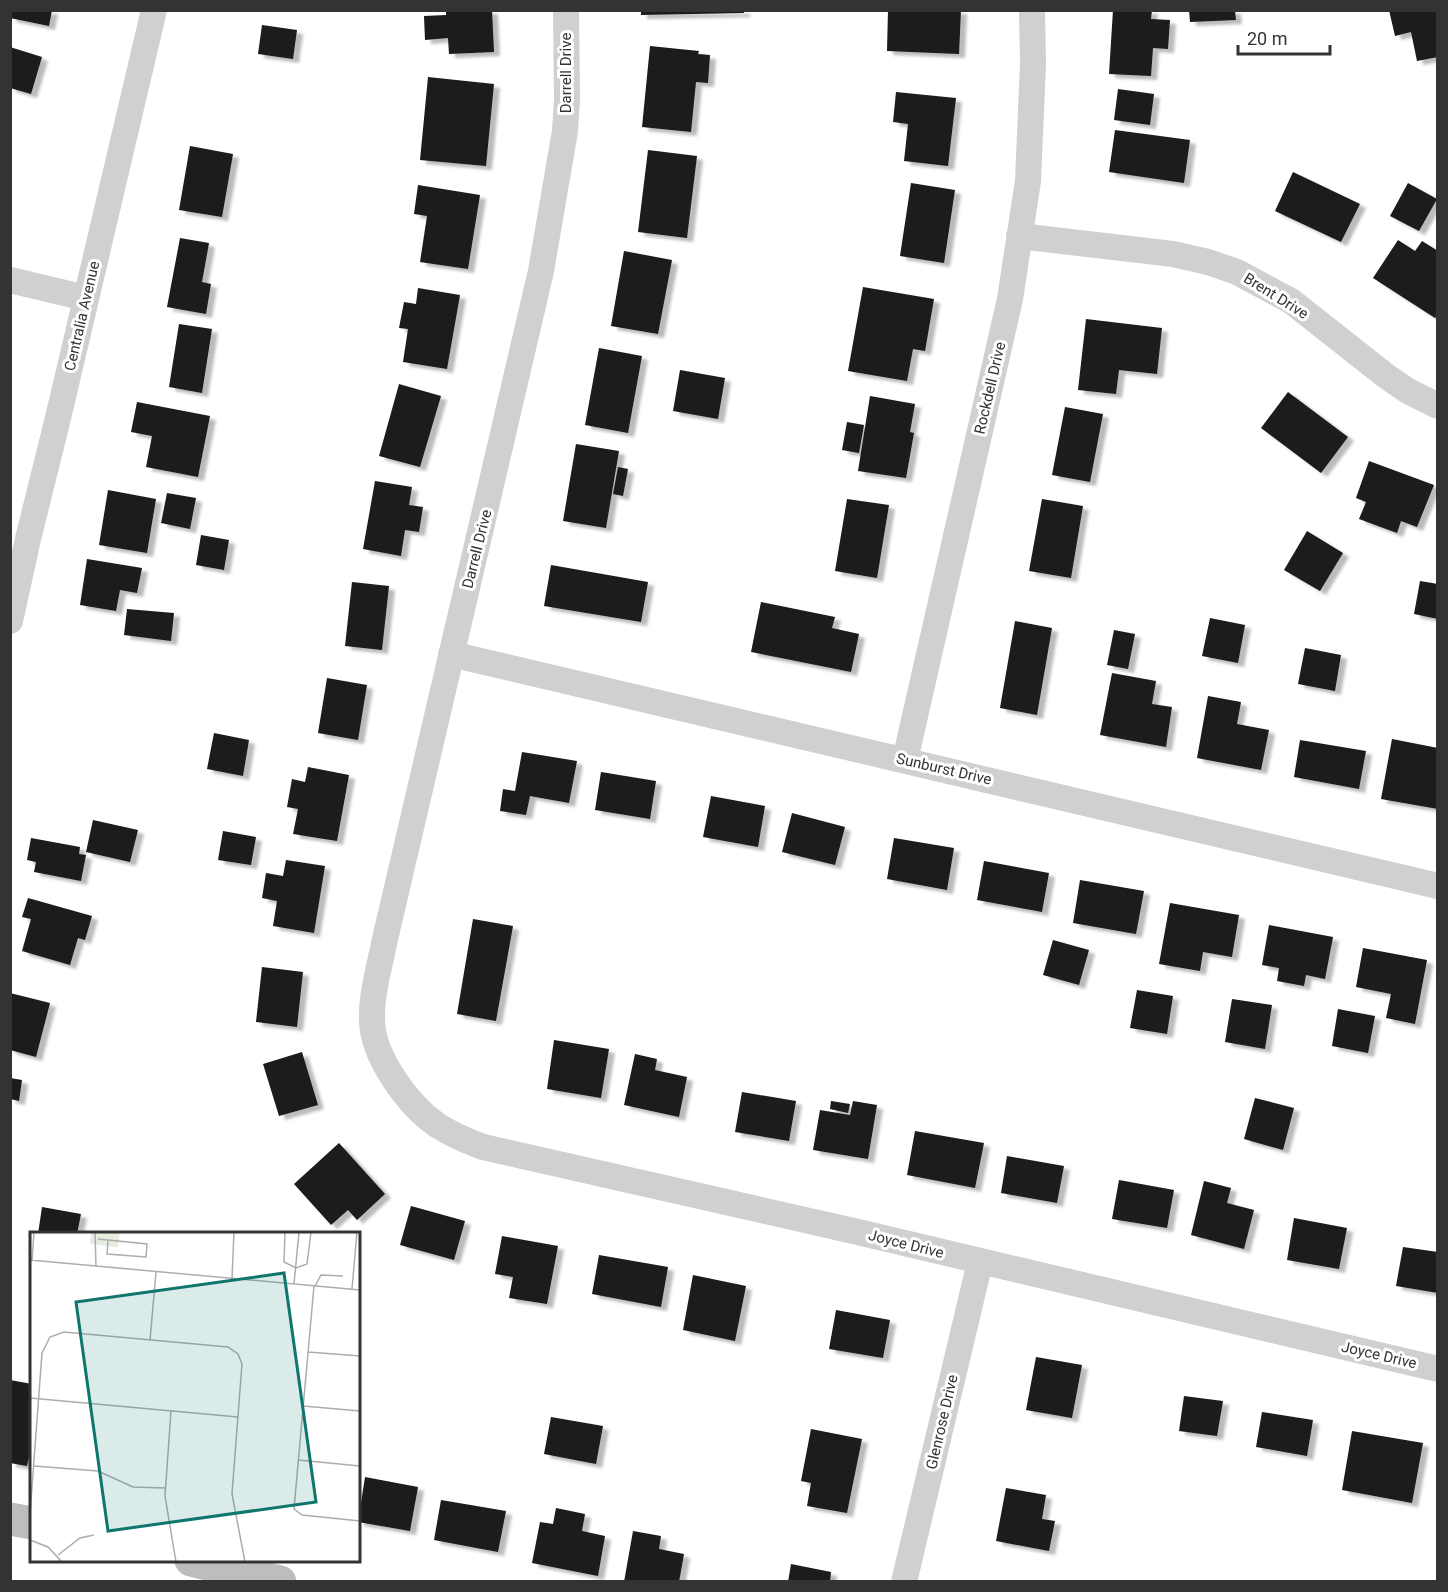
<svg xmlns="http://www.w3.org/2000/svg" width="1448" height="1592" viewBox="0 0 1448 1592" font-family="Roboto,sans-serif">
<defs>
<filter id="shadow"><feDropShadow dx="6" dy="4" stdDeviation="1.5" flood-color="#0004"/></filter>
</defs>
<rect width="100%" height="100%" fill="#fff"/>
<!-- building -->
<path fill="#1a1a1a" filter="url(#shadow)" d="M12,10H52L49,26L10,18Z
M446,10H492L494,52L449,54L448,38L425,40L424,16L446,15Z
M641,10H744V13L641,15Z
M888,10H961L959,54L887,51Z
M1113,10H1152L1151,19L1170,20L1168,49L1153,48L1151,76L1109,74Z
M1189,10H1235L1236,20L1190,22Z
M1389,10H1438V57L1417,61L1411,32L1395,36Z
M262,25L297,30L293,59L258,54Z
M650,46L699,51L698,54L710,55L708,83L696,82L691,132L642,127Z
M10,47L42,57L31,94L10,88Z
M428,77L494,84L486,166L420,160Z
M1118,89L1154,94L1150,125L1114,120Z
M896,92L956,98L948,166L904,161L908,124L893,122Z
M1115,130L1190,140L1184,183L1109,172Z
M190,146L233,154L222,217L179,210Z
M648,150L697,156L687,238L638,232Z
M1293,172L1360,204L1341,242L1275,211Z
M911,183L955,190L944,263L900,256Z
M1408,183L1437,199L1419,231L1390,216Z
M418,185L480,195L468,269L420,262L427,216L414,214Z
M180,238L209,243L202,282L211,284L206,314L167,307Z
M1398,240L1415,251L1422,241L1438,251V315L1435,318L1373,278Z
M624,251L672,260L658,334L611,326Z
M863,287L934,299L925,351L913,349L907,381L848,371Z
M418,288L460,295L447,369L403,362L408,329L399,328L404,302L416,304Z
M1086,319L1162,328L1157,374L1119,370L1116,394L1078,390Z
M179,324L212,329L202,393L169,387Z
M599,348L642,356L628,433L585,425Z
M680,370L725,378L718,419L673,411Z
M399,384L441,396L420,467L379,456Z
M1288,392L1348,437L1321,473L1261,428Z
M870,396L915,404L910,432L914,433L906,478L858,471Z
M137,402L210,416L198,477L146,467L152,436L131,432Z
M1065,407L1103,414L1090,482L1052,475Z
M847,422L864,425L859,453L842,450Z
M576,444L619,451L606,528L563,521Z
M1369,461L1434,485L1417,527L1401,521L1397,533L1359,519L1366,502L1356,498Z
M618,467L628,469L623,496L613,494Z
M375,481L412,487L409,505L423,507L419,532L405,530L401,556L363,549Z
M108,490L156,499L147,553L99,545Z
M167,493L196,498L190,529L161,523Z
M847,499L889,505L877,578L835,571Z
M1042,499L1083,506L1071,578L1029,571Z
M1307,531L1343,553L1320,591L1284,570Z
M201,535L229,540L224,570L196,565Z
M87,559L142,568L137,593L120,590L116,611L80,605Z
M551,565L648,582L641,622L544,606Z
M1420,581L1438,584V619L1414,614Z
M352,582L389,586L382,650L345,646Z
M761,602L835,617L832,628L859,634L851,672L751,652Z
M127,609L174,613L171,641L124,635Z
M1210,618L1245,625L1238,663L1202,656Z
M1015,621L1052,628L1037,715L1000,708Z
M1114,630L1135,634L1128,669L1107,665Z
M1305,648L1341,655L1335,691L1298,684Z
M1112,673L1156,681L1152,704L1172,707L1166,747L1100,735Z
M327,678L367,685L358,740L318,733Z
M1208,696L1241,702L1237,724L1269,730L1261,770L1197,758Z
M214,733L249,740L243,776L207,769Z
M1392,739L1438,748L1436,770L1438,771V809L1381,799Z
M1300,740L1366,751L1359,789L1294,777Z
M522,752L577,761L569,803L530,796L526,815L500,811L503,789L515,791Z
M308,767L349,775L337,841L293,834L298,809L287,807L292,779L305,782Z
M601,772L656,781L650,819L595,810Z
M711,796L765,806L758,847L703,837Z
M792,813L845,827L835,865L782,852Z
M93,820L138,830L130,862L86,852Z
M223,831L256,837L251,865L218,860Z
M31,838L80,847L79,854L86,855L81,881L34,872L36,862L27,860Z
M894,838L954,848L947,890L887,879Z
M286,860L325,866L314,933L273,926L277,901L262,898L266,873L283,876Z
M984,861L1049,873L1042,912L977,900Z
M1080,880L1144,891L1136,934L1073,923Z
M28,898L92,916L85,940L78,938L70,965L22,951L31,919L22,917Z
M1170,903L1239,915L1232,957L1203,952L1200,971L1159,964Z
M473,919L513,926L496,1021L457,1014Z
M1269,925L1333,937L1325,979L1306,975L1304,986L1277,981L1279,968L1262,965Z
M1053,940L1089,950L1079,985L1043,975Z
M1363,948L1427,960L1415,1024L1386,1018L1391,994L1356,987Z
M262,967L303,972L297,1027L256,1022Z
M1137,990L1173,996L1167,1034L1130,1028Z
M10,993L50,1003L36,1057L10,1050Z
M1232,999L1272,1005L1265,1049L1225,1042Z
M1338,1009L1375,1016L1368,1053L1332,1046Z
M554,1040L609,1049L601,1098L547,1089Z
M302,1052L318,1105L279,1116L263,1064Z
M635,1054L657,1059L655,1070L687,1077L679,1117L624,1105Z
M10,1078L22,1080L19,1101L10,1099Z
M742,1092L796,1101L789,1141L735,1132Z
M1255,1098L1294,1108L1283,1150L1244,1139Z
M831,1101L850,1104L848,1113L830,1109Z
M853,1101L877,1105L868,1159L813,1150L820,1110L850,1115Z
M915,1131L984,1143L975,1188L907,1175Z
M339,1143L385,1194L357,1220L348,1210L331,1225L294,1184Z
M1007,1156L1064,1166L1057,1203L1001,1193Z
M1119,1180L1174,1190L1167,1228L1112,1219Z
M1204,1181L1231,1188L1227,1203L1254,1210L1244,1249L1191,1235Z
M411,1206L465,1221L454,1260L400,1245Z
M42,1207L81,1214L77,1234H38Z
M1294,1218L1347,1228L1339,1269L1287,1260Z
M502,1236L558,1246L547,1304L509,1298L513,1277L495,1274Z
M1403,1247L1438,1252V1293L1396,1286Z
M599,1255L668,1267L661,1307L592,1294Z
M693,1275L746,1286L735,1341L683,1330Z
M836,1310L890,1320L883,1358L829,1349Z
M1036,1357L1082,1365L1072,1418L1026,1410Z
M10,1380L32,1384V1443L27,1466L10,1463Z
M1184,1396L1223,1401L1217,1436L1179,1431Z
M1262,1412L1313,1420L1307,1456L1256,1447Z
M551,1417L603,1426L596,1464L544,1454Z
M811,1429L862,1439L847,1513L807,1506L811,1483L801,1481Z
M1352,1431L1423,1443L1412,1503L1342,1490Z
M365,1477L418,1487L410,1531L358,1522Z
M1006,1488L1046,1495L1042,1519L1055,1521L1049,1551L996,1541Z
M441,1500L506,1511L498,1552L434,1540Z
M556,1508L585,1514L582,1531L605,1536L598,1576L532,1563L540,1522L553,1524Z
M633,1531L661,1536L659,1549L684,1554L679,1582H624Z
M791,1564L831,1572L830,1582H788Z"/>
<g fill="none" stroke-linecap="round" stroke-linejoin="round">
<!-- street -->
<path stroke="#d0d0d0" stroke-width="26" d="M566,10L567,100L565,131L541,271L385,939C380,965 371,994 372,1021C373,1057 408,1105 437,1125C452,1135 467,1141 483,1147L858,1232L1438,1369
M1019,236L1173,254L1208,262L1237,272L1291,301L1386,376L1408,391L1438,406
M10,280L86,298
M10,621L28,539L58,418L154,10
M451,654L1438,886
M905,760L1010,299L1028,181L1033,64L1032,10
M904,1582L980,1262"/>
<!-- secondary -->
<path stroke="#bdbdbd" stroke-width="33" d="M10,1519L32,1523
M191,1560L280,1582"/>
</g>
<g text-anchor="middle" stroke-width="6" stroke-linejoin="round" paint-order="stroke">
<!-- street labels -->
<g font-size="15" fill="#333" stroke="#fff">
<text transform="translate(566 73) rotate(-90)" y="5">Darrell Drive</text>
<text transform="translate(1276 296) rotate(32)" y="5">Brent Drive</text>
<text transform="translate(82 316) rotate(-77)" y="5">Centralia Avenue</text>
<text transform="translate(990 388) rotate(-77)" y="5">Rockdell Drive</text>
<text transform="translate(477 549) rotate(-76)" y="5">Darrell Drive</text>
<text transform="translate(944 769) rotate(13)" y="5">Sunburst Drive</text>
<text transform="translate(906 1244) rotate(14)" y="5">Joyce Drive</text>
<text transform="translate(1379 1355) rotate(13)" y="5">Joyce Drive</text>
<text transform="translate(942 1422) rotate(-77)" y="5">Glenrose Drive</text>
</g>
</g>
<!-- overview -->
<g transform="translate(30 1232)">
<rect width="330" height="330" fill="#fff"/>
<path d="M61,0H90L88,15L60,12Z" fill="#e6ecdf"/>
<path fill="none" stroke="#adadad" stroke-width="1.5" d="M65,0L66,35M255,0L254,30L266,36L277,32L281,0M68,7L117,12L116,25L77,22L78,9M0,28L330,58M2,29L4,0M202,47L204,0M264,52L269,0M284,54L264,277L272,283L330,289M285,54L291,43L313,44M322,57L327,0M120,108L126,40M278,120L330,124M0,166L208,185M273,174L330,179M141,179L135,264L146,330M268,228L330,234M4,234L68,239L103,255L135,256M0,282L12,121L20,105L34,100L198,115L208,122L212,132L202,262L215,330M0,308L18,315L32,330M28,323L50,306L64,303"/>
<path fill="#0f766e" fill-opacity="0.15" stroke="#0f766e" stroke-width="3" d="M254,41L286,270L78,299L46,70Z"/>
<rect width="330" height="330" fill="none" stroke="#333" stroke-width="3"/>
</g>
<!-- border -->
<rect width="1448" height="1592" fill="none" stroke="#333333" stroke-width="24"/>
<!-- scale -->
<path d="M1238 45v9h92v-9" fill="none" stroke="#333333" stroke-width="3"/>
<text x="1247" y="45" font-size="18" fill="#333333" stroke="#ffffff" stroke-width="4.5" paint-order="stroke">20 m</text>
</svg>
